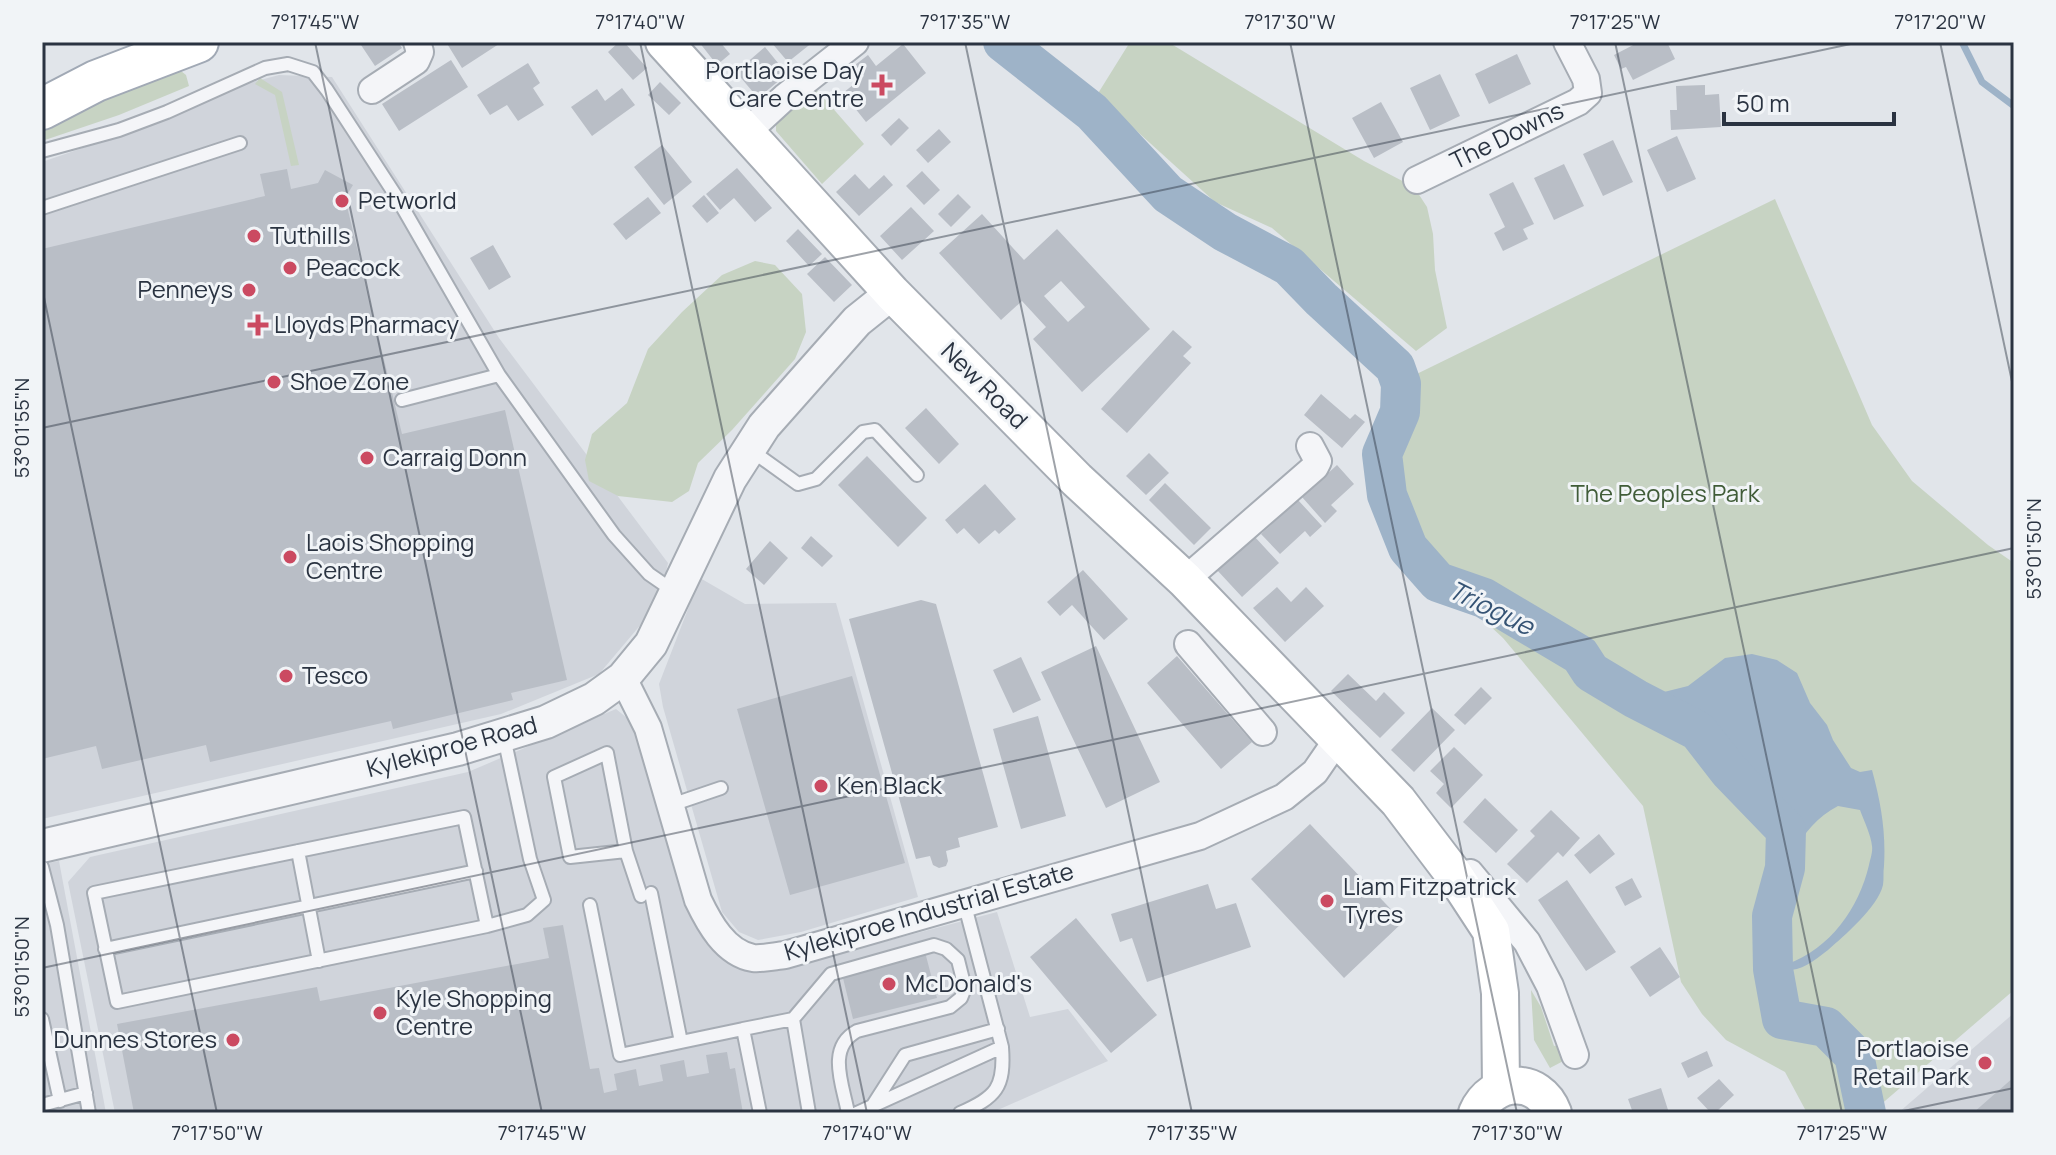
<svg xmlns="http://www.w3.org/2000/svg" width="2056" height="1155" viewBox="0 0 2056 1155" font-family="Manrope,sans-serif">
<rect width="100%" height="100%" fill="#e1e5ea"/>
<!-- built -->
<path fill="#d0d4db" d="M279,75L332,77L499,338L668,563L659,603L599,674L501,714L42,819V162L126,133L238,86Z
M700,578L745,604L836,603L918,897L801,932L758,940L739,932L722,912L663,707L659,684Z
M616,709L632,722L655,780L706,932L792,966L997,912L1030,1017L1068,1009L1108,1061L991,1113H115L68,882L90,857L468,772Z
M59,861L106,1113H42V864Z
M2014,1013V1113H1898Z"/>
<!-- green -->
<path fill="#c7d3c3" d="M1130,42H1168L1364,161L1414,187L1427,207L1433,234L1435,270L1447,328L1416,351L1272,228L1215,202L1097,95Z
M181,71L186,75L189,86L119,115L42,141V118Z
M260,78L282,92L299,165L291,166L275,95L255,84Z
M816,89L864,144L822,184L776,131V123L780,117Z
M1775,199L1872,425L1912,481L1988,545L2014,563V990L1871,1113H1807L1785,1072L1726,1040L1702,1014L1681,982L1643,806L1503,638L1461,599L1433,587L1401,551L1371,487L1374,443L1386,389Z
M755,261L775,265L802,294L806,332L795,359L732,430L698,463L689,491L672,502L618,496L589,481L585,460L592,434L627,403L648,349L682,312L722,275Z
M1531,990L1541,1007L1554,1046L1564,1044L1569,1058L1550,1068L1534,1040Z"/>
<!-- water -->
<path fill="#9eb3c8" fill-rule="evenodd" d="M1752,654L1777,660L1797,673L1810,703L1827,725L1833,740L1851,768L1860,772L1872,770C1881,803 1886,832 1884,866C1883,872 1884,879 1883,885C1878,907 1844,936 1828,950C1809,965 1797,974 1773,969L1772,916L1785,868L1786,830L1729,771L1698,731L1636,699L1688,686L1725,658ZM1838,806L1860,810C1864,821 1871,835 1872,846C1873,852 1870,860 1869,865C1859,908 1830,949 1787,964L1777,958C1775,903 1784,834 1838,806Z"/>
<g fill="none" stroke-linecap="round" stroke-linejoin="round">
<!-- stream -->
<path stroke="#9eb3c8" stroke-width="7" d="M1962,42L1982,82L2014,106"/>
<!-- river -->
<path stroke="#9eb3c8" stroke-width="40" d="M1003,42L1092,112L1168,194L1225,232L1289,266L1321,299L1395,367L1401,384L1400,412L1382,454L1387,495L1408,548L1438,582L1484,598L1580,655L1591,672L1636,699L1698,731L1729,771L1786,830L1785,868L1772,916L1773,969L1782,1019L1826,1027L1854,1055L1866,1113"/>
</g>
<!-- building -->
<path fill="#b9bec6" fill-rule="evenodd" d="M359,42H398L402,48L375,66Z
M446,42H502L462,68Z
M619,42H624L647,68L633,80L608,52Z
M699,42H720L730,54L717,65Z
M771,42H813L788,62Z
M1639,42H1667L1675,59L1633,80L1626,67L1621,69L1614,55Z
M903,44L926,73L866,122L843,93L864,76L855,65L868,55L876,66Z
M765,47L787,74L758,98L736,72Z
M1517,54L1531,84L1489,104L1475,74Z
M451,60L468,87L399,131L382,104Z
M528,63L540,83L533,88L544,105L518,121L507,105L490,115L477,95Z
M1440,74L1460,116L1430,130L1410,88Z
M660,82L681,103L669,115L648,95Z
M1705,85V95L1719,94L1721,127L1671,130L1670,110H1677L1676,86Z
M622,88L635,105L592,136L571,107L597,89L605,101Z
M1381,102L1403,142L1374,158L1352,118Z
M899,118L909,128L891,146L881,135Z
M939,129L951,142L928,163L916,150Z
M1677,136L1696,179L1667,192L1647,150Z
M1613,140L1633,182L1603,196L1583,154Z
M662,145L692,182L664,205L634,167Z
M1564,164L1584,206L1554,220L1534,178Z
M737,168L772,208L755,222L734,198L720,210L706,194Z
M287,169L291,189L318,183L325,170L353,185L345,198L402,434L505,410L567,680L511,693L513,700L393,729L391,721L210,762L206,745L102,769L96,746L42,759V249L265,196L260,174Z
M922,171L940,190L924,205L906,186Z
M855,174L869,189L884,175L893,185L859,216L836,192Z
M1513,182L1534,224L1523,229L1528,239L1503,251L1494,233L1505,227L1489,194Z
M958,194L971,207L951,227L938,214Z
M704,195L719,213L707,223L692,206Z
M648,197L661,213L626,240L613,224Z
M911,207L934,231L902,260L880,236Z
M982,214L1024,260L1057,229L1150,329L1082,392L1033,339L1046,327L1022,301L1001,320L939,253ZM1061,281L1085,307L1068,322L1044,296Z
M798,229L822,254L809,266L786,241Z
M493,245L511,277L489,290L470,258Z
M825,257L852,285L834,302L807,274Z
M1173,330L1192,347L1183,356L1191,363L1127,433L1101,409Z
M1321,394L1350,419L1355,414L1365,422L1342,448L1304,415Z
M926,408L959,444L939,464L905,428Z
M1149,453L1169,473L1146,495L1126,476Z
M867,456L927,518L898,547L838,485Z
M1337,465L1354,484L1331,505L1337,511L1325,523L1302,497Z
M1165,483L1211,528L1194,545L1149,500Z
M985,484L1016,519L999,534L995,530L979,544L964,528L957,534L945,520Z
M1298,500L1322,526L1310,537L1305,531L1280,554L1261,534Z
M811,536L833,556L822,567L801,548Z
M1254,536L1279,563L1242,597L1217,570Z
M770,541L788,558L764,585L746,569Z
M1083,570L1128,619L1104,640L1072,605L1060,616L1047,602Z
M1277,587L1291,602L1306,587L1324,606L1285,642L1253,608Z
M921,600L936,604L998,827L958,838L960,847L946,851L948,861L946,866L939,868L933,865L930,856L916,859L849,619Z
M1096,646L1160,782L1106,808L1041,672Z
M1177,656L1252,742L1221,769L1147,683Z
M1021,657L1041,700L1013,713L993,670Z
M1348,674L1376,701L1384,692L1405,713L1380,738L1331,691Z
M852,676L905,863L790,895L737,709Z
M1481,687L1492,698L1465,725L1454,715Z
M1432,708L1455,730L1414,772L1391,750Z
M1038,716L1066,816L1021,829L993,729Z
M1454,747L1483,775L1451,808L1436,793L1444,784L1430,771Z
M1485,798L1518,830L1496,853L1463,822Z
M1551,810L1580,838L1563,857L1558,852L1527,883L1507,864L1535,836L1530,831Z
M1310,824L1403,922L1344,978L1251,879Z
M1599,834L1615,854L1590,874L1574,855Z
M1632,878L1642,897L1625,906L1615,887Z
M1567,880L1616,952L1586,971L1538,900Z
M1208,884L1216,909L1236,903L1251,947L1147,982L1132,938L1120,942L1111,914Z
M1076,918L1157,1015L1111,1053L1030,957Z
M563,925L590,1069L599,1068L604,1093L617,1090L614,1074L636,1069L639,1086L663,1081L660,1065L684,1060L687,1077L709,1073L706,1055L727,1052L730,1069L735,1068L743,1113H134L117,1024L317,987L320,1001L549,958L543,928Z
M1660,947L1680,977L1650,997L1630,967Z
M925,952L937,998L853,1019L842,974Z
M1707,1051L1713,1066L1688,1078L1681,1063Z
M2014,1077V1113H1973Z
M1719,1079L1734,1095L1715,1113H1711L1697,1098Z
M1661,1088L1669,1113H1633L1628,1099Z"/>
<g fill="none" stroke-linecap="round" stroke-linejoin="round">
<defs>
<path id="service" d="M42,151L119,130L167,112L265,68L288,64L313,72L327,90L396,196L499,375L614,535L649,574L675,592
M42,208L240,143
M402,400L499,375
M752,451L798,484L816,479L863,432L875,430L917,475
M671,805L721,788
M298,851L319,961
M626,851L570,857L554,777L607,753L626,851L641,896
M42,867L57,925L89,1113
M590,905L620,1055L681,1042L651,893
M487,926L464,817L94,893L117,1002L487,926L527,915L544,900L530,859L504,737
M105,949L476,871
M42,1019L60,1101
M793,1019L831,974L934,945L946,949L958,960L965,988L961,998L950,1007L857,1031C826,1048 843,1085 848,1113
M681,1042L743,1029
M42,1105L86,1093
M873,1105L905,1055L998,1029
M760,1113L743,1029L793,1019L809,1113
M857,1113L1002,1047
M960,1113C996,1097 1005,1088 1002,1047L964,902"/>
<path id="minor" d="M372,90L416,61L420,52L417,42
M747,132L785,97L855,42
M1417,180L1578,102L1588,93L1586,79L1567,42
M1185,580L1315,467L1318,461L1310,446
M1188,644L1263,732
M623,678L648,728L698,900C709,923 725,953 753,958C763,959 775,956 785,955L1200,836L1284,797L1315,772L1337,740
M1470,873L1527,942L1550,986L1575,1055"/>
<path id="tertiary" d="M42,846L458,749L546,722L594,699L623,678L651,644L730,479L764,426L857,321L892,293"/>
<path id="secondary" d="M664,42L892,293L1077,480L1185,580L1398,801L1455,876L1491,931L1500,993L1501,1087
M1477,1113C1492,1078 1539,1075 1553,1113"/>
<path id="primary" d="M42,109L96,81L198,42"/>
</defs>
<!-- service casing -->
<use href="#service" stroke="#a6acb4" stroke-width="16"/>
<!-- minor casing -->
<use href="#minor" stroke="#a6acb4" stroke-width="30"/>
<!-- tertiary casing -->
<use href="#tertiary" stroke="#a6acb4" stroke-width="36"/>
<!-- secondary casing -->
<use href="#secondary" stroke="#a6acb4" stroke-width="40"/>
<!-- primary casing -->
<use href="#primary" stroke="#a1a9b5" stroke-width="44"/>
<!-- service -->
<use href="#service" stroke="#f4f5f8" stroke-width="12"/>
<!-- minor -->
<use href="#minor" stroke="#f4f5f8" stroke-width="26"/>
<!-- tertiary -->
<use href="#tertiary" stroke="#f4f5f8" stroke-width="32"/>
<!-- secondary -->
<use href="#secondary" stroke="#fff" stroke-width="36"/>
<!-- primary -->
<use href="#primary" stroke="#fff" stroke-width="40"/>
</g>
<!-- ticks -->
<path fill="none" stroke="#2a3341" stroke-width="2" stroke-opacity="0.45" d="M315,42L542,1113M640,42L867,1113M965,42L1192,1113M1290,42L1517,1113M1615,42L1842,1113M1940,42L2014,391M42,288L217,1113M42,428L1860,42M42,968L2014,548M1894,1113L2014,1088"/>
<!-- markers -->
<g fill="#cb4a61" stroke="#f1f4f7" stroke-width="3">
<path d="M878 73h8v8h8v8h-8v8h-8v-8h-8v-8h8z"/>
<circle cx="342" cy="201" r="8"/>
<circle cx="254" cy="236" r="8"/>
<circle cx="290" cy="268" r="8"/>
<circle cx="249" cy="290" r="8"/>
<path d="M254 313h8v8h8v8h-8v8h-8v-8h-8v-8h8z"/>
<circle cx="274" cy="382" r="8"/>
<circle cx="367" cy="458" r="8"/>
<circle cx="290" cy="557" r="8"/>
<circle cx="286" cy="676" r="8"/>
<circle cx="821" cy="786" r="8"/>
<circle cx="1327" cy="901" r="8"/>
<circle cx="889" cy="984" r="8"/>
<circle cx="380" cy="1013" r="8"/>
<circle cx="233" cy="1040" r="8"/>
<circle cx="1985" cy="1063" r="8"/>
</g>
<g text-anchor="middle" stroke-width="6" stroke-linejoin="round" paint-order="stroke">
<!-- poi labels -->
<g font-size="24" fill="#2a3341" stroke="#f1f4f7" text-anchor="start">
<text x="864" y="79" text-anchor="end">Portlaoise Day<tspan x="864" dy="28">Care Centre</tspan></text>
<text x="358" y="209">Petworld</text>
<text x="270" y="244">Tuthills</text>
<text x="306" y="276">Peacock</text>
<text x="233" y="298" text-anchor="end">Penneys</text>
<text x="274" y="333">Lloyds Pharmacy</text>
<text x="290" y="390">Shoe Zone</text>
<text x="383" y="466">Carraig Donn</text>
<text x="306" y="551">Laois Shopping<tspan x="306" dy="28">Centre</tspan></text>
<text x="302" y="684">Tesco</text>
<text x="837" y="794">Ken Black</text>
<text x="1343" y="895">Liam Fitzpatrick<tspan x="1343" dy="28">Tyres</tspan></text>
<text x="905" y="992">McDonald's</text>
<text x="396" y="1007">Kyle Shopping<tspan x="396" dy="28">Centre</tspan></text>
<text x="217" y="1048" text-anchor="end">Dunnes Stores</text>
<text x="1969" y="1057" text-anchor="end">Portlaoise<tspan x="1969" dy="28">Retail Park</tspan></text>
</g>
<!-- street labels -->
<g font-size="24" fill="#2a3341" stroke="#f1f4f7">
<text transform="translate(1507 136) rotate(-26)" y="8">The Downs</text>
<text transform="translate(984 386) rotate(45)" y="8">New Road</text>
<text transform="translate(452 747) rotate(-15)" y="8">Kylekiproe Road</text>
<text transform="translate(929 912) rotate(-16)" y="8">Kylekiproe Industrial Estate</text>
</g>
<!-- park labels -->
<g font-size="24" fill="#405c38" stroke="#f1f4f7">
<text x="1665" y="502">The Peoples Park</text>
</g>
<!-- water labels -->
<g font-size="26" font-style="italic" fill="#355374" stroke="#f1f4f7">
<text transform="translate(1491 608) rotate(26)" y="9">Triogue</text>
</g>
</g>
<!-- border -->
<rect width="2056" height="1155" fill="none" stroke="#f1f4f7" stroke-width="88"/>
<!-- scale -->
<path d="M1724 112v12h170v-12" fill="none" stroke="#2a3341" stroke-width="4"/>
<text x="1736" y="112" font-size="24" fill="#2a3341" stroke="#f1f4f7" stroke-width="6" paint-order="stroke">50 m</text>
<rect x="44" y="44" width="1968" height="1067" fill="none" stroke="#2a3341" stroke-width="3"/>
<g font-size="20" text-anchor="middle" fill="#2a3341">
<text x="315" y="29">7°17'45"W</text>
<text x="640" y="29">7°17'40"W</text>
<text x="965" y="29">7°17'35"W</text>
<text x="1290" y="29">7°17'30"W</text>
<text x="1615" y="29">7°17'25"W</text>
<text x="1940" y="29">7°17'20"W</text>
<text transform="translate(22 428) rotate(-90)" y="7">53°01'55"N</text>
<text transform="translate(2034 549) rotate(-90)" y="7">53°01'50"N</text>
<text transform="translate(22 967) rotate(-90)" y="7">53°01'50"N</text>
<text x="217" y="1140">7°17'50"W</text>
<text x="542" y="1140">7°17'45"W</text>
<text x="867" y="1140">7°17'40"W</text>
<text x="1192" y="1140">7°17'35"W</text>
<text x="1517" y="1140">7°17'30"W</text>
<text x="1842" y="1140">7°17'25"W</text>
</g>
</svg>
